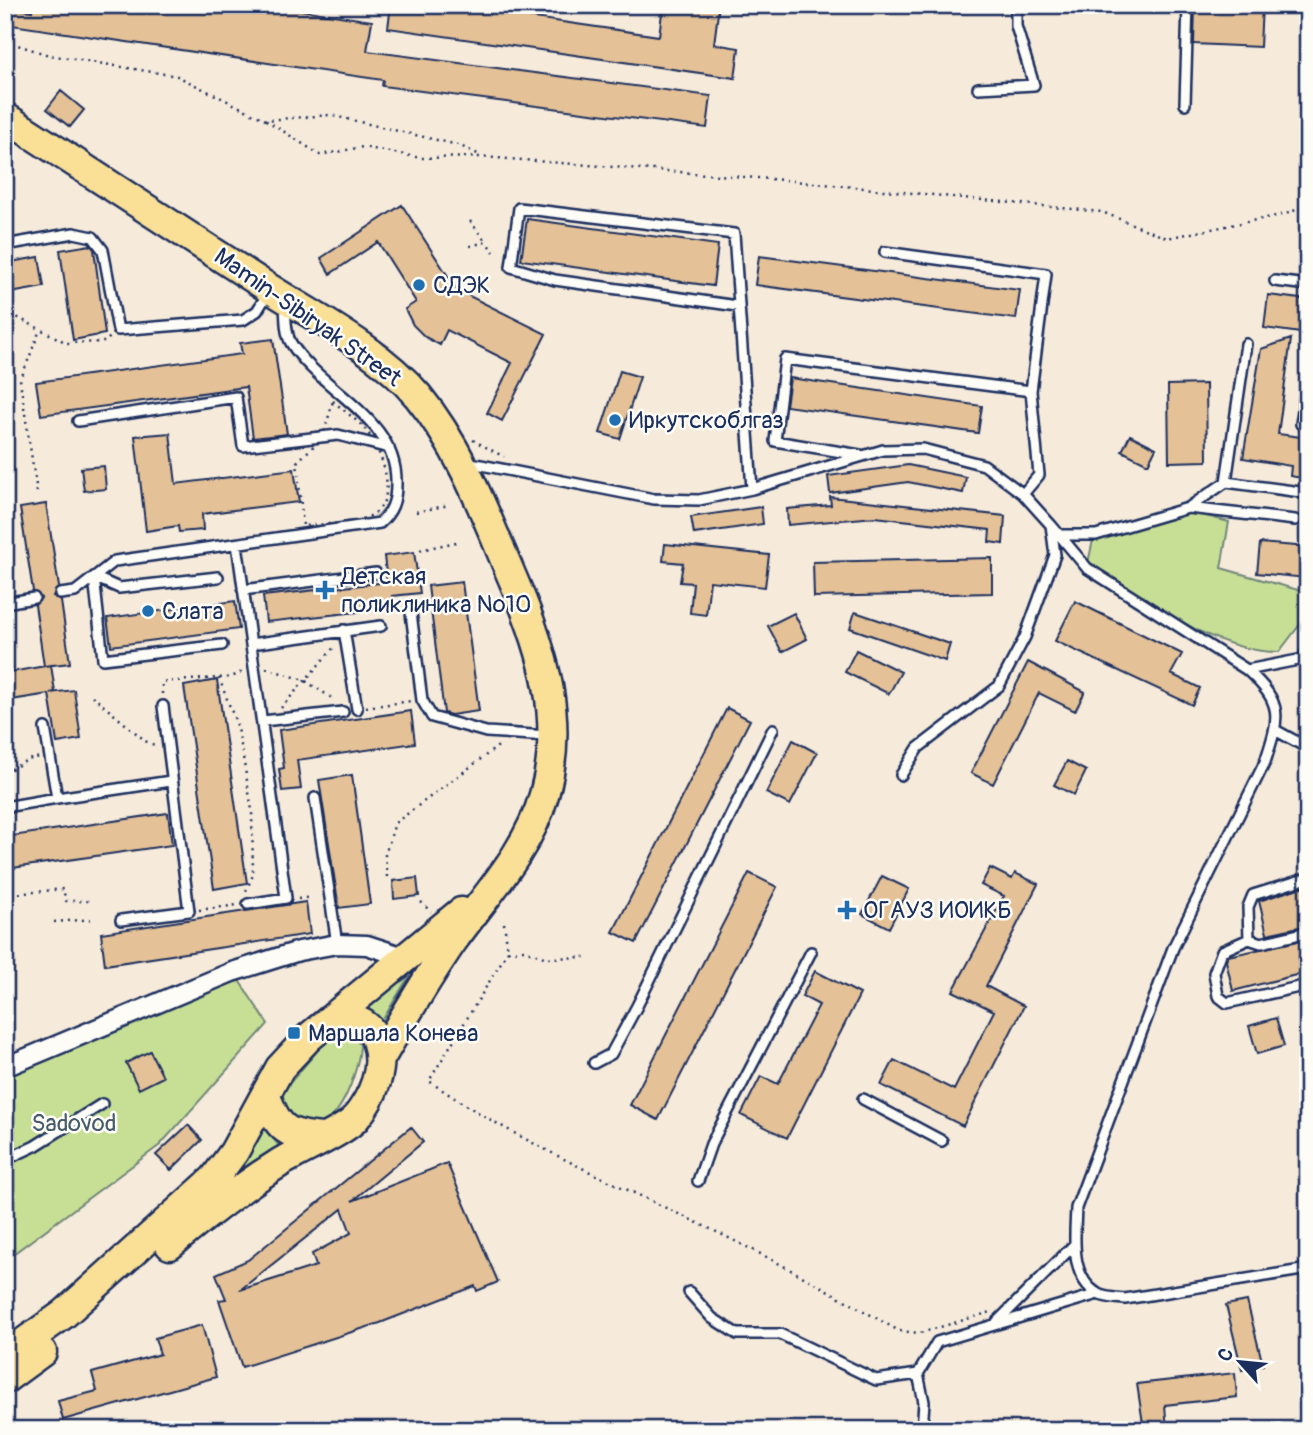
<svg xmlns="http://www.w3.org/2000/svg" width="1313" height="1435" viewBox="0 0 1313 1435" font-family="Pangolin,sans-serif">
<rect width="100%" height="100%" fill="#f6eada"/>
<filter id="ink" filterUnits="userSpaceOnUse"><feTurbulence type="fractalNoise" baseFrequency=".0143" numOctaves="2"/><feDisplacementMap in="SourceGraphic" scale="14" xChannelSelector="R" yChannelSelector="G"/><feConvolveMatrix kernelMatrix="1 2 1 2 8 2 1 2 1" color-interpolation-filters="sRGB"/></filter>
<g filter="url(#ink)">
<!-- green -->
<path fill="#c7df95" stroke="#71877a" stroke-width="2" d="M1187,511L1229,522L1221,568L1305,592L1301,623L1279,652C1211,652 1145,598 1088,563L1093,540Z
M412,971L379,1026L359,1013Z
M238,979L268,1024L160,1145L5,1260V1076Z
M349,1034L360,1044C360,1068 337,1139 303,1127C296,1124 288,1115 282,1109L283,1091L323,1044L335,1035Z
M263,1126L279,1146L239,1170Z"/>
<!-- building -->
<path fill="#e4c196" stroke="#1b2f5e" stroke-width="2" fill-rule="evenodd" d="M33,5H269L372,21L367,51L711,96L707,128L382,86L383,80L5,24V7L32,11Z
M391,5H445L659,36L663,5H719L714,44L739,48L735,78L388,28Z
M1195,5H1262L1260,47L1194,44Z
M61,91L84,110L70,127L47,109Z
M402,205L457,290L546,334L502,421L487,413L512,363L447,330L440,345L425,337L413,325L405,309L416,302L378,242L330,274L321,258Z
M527,219L718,245L713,286L521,260Z
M90,245L94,249L105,334L73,340L60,250Z
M759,256L1020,290L1016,319L755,285Z
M39,257L44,287L5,294V263Z
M1268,295L1308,300V334L1264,328Z
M273,339L287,434L253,438L246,387L41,415L36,382L242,354L240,343Z
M1291,339L1278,434L1308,438V479L1290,476L1291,466L1243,458L1261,349Z
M620,371L640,377L620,439L600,433Z
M790,378L982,406L978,433L786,406Z
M1206,384L1207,461L1169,462L1168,385Z
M170,433L176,484L294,469L299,502L202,514L203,530L179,532L178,526L146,531L135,436Z
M1130,435L1156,448L1148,464L1122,451Z
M908,465L966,477L963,493L908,482L830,493L828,476Z
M104,466L106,489L84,491L81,468Z
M830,497L1005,516L1003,544L989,542L990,530L875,517L788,525L787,509L831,505Z
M46,504L59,587L53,596L61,601L70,663L44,666L35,605L41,598L33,591L20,508Z
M761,507L763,524L694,534L691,517Z
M1260,543L1308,547L1306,578L1257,573Z
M665,544L769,555L765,587L710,581L706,615L690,613L693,583L680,582L683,563L663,561Z
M414,552L420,593L392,596L394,608L266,622L263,596L387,582L384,556Z
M992,558V593L814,597L813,562Z
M462,582L479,711L451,715L444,713L428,586Z
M235,601L239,629L111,646L107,618Z
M1075,601L1182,654L1171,674L1200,688L1192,705L1055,641Z
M855,612L950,644L945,661L850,628Z
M794,613L807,639L782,652L768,626Z
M856,650L901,672L889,694L845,672Z
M1028,662L1085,692L1075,711L1039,693L993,784L971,773Z
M51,665L55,692L50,693L74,690L81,739L57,743L49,694L5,701V673Z
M217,680L247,883L214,889L184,686Z
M727,708L750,720L636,943L613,932Z
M411,711L415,743L297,760L301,789L282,791L279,769L284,768L279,730Z
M793,740L817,753L790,805L766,793Z
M1067,761L1086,771L1074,795L1054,785Z
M352,775L370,904L339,908L319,780Z
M168,813L172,845L5,869V837Z
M990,868L1012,879L1015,873L1038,884L986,986L1024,1006L963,1126L881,1085L894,1060L954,1090L994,1011L953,991L1004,896L981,885Z
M749,873L777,887L658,1120L630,1105Z
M882,876L909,889L889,928L862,914Z
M417,878L419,896L394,899L393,881Z
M1308,885V925L1267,934L1259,901Z
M306,902L310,934L105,965L101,933Z
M1308,939V972L1233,991L1226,961L1228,956Z
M815,971L860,994L787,1138L741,1115L761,1076L778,1084L819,1005L802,996Z
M1276,1018L1284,1046L1257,1054L1249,1026Z
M150,1051L163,1077L139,1089L126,1063Z
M188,1125L202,1140L171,1170L156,1155Z
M411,1127L423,1142L352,1201L447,1163L498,1282L477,1291L475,1286L380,1323L242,1367L219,1300L226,1299L216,1274L248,1260ZM342,1209L351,1233L312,1254L316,1266L240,1290Z
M1247,1301L1263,1365L1242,1370L1226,1305Z
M202,1325L216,1377L63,1420L58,1401L97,1391L92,1373L160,1354L155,1338Z
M1235,1373L1237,1397L1165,1405L1167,1430H1144L1137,1384Z"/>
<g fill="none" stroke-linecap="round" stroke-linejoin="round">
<defs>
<path id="lane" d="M978,88L1034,85L1016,26V5
M1185,104L1188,5
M5,245L74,233L93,237L103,250L118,330L243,320L257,311L268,293
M885,252L1046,274L1031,391
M1275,281L1308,285
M737,306L555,280L511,267L519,208L734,234L752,489
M1308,375L1301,424L1308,425
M78,421L236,397L243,446L338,435L389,448
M860,455L775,441L785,359L1031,391L1039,475L1023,494
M466,462L654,499L699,500L752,489L883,450L923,449L984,465L1023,494L1051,525L1055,555L1025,637L999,686L918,748L901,775
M1226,482L1308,493
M1188,508L1226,482L1246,344
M1051,525L1087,568L1247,670C1284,704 1280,716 1265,762L1173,948L1076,1208C1075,1236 1069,1277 1098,1294C1105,1298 1117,1298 1125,1299L1308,1269
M1059,535H1096L1188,508L1295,520
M237,544L286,898L248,904
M94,577L103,659L222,645
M94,577L119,588L218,577
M243,590L376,573
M60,594L75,592L115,561L380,523C392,512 396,501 396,485C399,418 321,392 291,343C285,333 286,317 285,306
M5,603L34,598
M411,613L422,700L432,717L486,732L549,736
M344,630L357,709
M251,644L381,626
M1247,670L1303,659L1308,649
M263,721L343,712
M1275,730L1308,748
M57,798L171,781
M315,798L337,944
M5,807L57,798L45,728
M121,920L189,911L163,706
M1308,932L1261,943L1249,939L1222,951L1214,973L1218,996L1227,1003L1308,985
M1249,939L1248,907L1253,895L1308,878
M594,1063L611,1054L637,1006L773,729
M863,1099L942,1141
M5,1160L35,1146L102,1104
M698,1181L711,1144L811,952
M689,1292L712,1318L737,1334H780L876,1380L918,1374
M997,1322L1075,1244
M922,1430L924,1402L918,1374L937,1342L1098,1294"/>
<path id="street" d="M5,1067L232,972L299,951L337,944L367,945L407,958"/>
<path id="primary" d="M5,117C92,174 180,230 267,287C318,319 379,350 418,396C463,451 487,519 515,584C544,652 565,721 544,795C529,850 485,896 452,942C426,980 403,1019 380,1059
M266,1096C278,1130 287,1135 322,1138
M170,1245C206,1215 241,1187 281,1162C297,1152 346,1130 355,1119C373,1097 386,1068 376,1040C368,1020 352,1018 333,1018
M5,1356L64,1314L214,1179L234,1152L280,1068L308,1038L461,912
M5,1379L42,1352"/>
</defs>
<!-- lane casing -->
<use href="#lane" stroke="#1b2f5e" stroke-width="14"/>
<!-- street casing -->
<use href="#street" stroke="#1b2f5e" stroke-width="23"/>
<!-- primary casing -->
<use href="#primary" stroke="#1b2f5e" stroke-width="33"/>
<!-- path -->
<path stroke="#1b2f5e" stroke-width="2.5" stroke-dasharray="2 5" stroke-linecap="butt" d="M5,41L49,55L177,76L266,120L330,115L458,145L480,155
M266,120L320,155L363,147L421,158L483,157L784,180L1102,212L1167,238L1286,214L1308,205
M470,221L486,242
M470,246L486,242L494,252
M5,311L67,343L105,342L111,336
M333,401C343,410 357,420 366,430C382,451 402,502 368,517C353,524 321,524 303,526L297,462L323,437Z
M473,440L504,457
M37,492L20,381L40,330
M416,512L449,505
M420,550L461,541
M266,668L304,680L335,700
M219,678L238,728L252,810L253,875L245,893
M162,694V682L232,677L243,671
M92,696L148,743L155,745
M366,707L412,701
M281,708L336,645
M5,773L27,760L40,757
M387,877L385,855L395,823L501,744
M5,895L63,889L66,901H90
M298,899L311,897
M421,902L431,912
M199,910L238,905
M54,922L94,919
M504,923L508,951L429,1081C528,1149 639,1193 745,1246C797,1272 848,1302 899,1331L920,1333L991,1312
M508,951L524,950L547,958L587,957"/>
<!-- lane -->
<use href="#lane" stroke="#fdfcf7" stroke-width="9"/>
<!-- street -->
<use href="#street" stroke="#fdfcf7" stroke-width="18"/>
<!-- primary -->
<use href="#primary" stroke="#fadf96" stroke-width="28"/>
</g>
</g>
<!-- markers -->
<g fill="#1f6fb2" stroke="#fdfcf7" stroke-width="2.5">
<circle cx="419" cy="285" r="7"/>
<circle cx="615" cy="420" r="7"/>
<path d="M321.5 579.5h7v7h7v7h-7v7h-7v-7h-7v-7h7z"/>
<circle cx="148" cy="611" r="7"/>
<path d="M843.5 899.5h7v7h7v7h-7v7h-7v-7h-7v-7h7z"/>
<rect x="287" y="1026" width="14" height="14" rx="3.5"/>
</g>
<g text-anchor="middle" stroke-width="5" stroke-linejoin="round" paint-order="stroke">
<!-- poi labels -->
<g font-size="24" fill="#1b2f5e" stroke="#fdfcf7" text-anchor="start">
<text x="433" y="293">СДЭК</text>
<text x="629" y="428">Иркутскоблгаз</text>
<text x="341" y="584">Детская<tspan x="341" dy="28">поликлиника №10</tspan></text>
<text x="162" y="619">Слата</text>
<text x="863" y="918">ОГАУЗ ИОИКБ</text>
<text x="308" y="1041">Маршала Конева</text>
</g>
<!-- street labels -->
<g font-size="24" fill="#1b2f5e" stroke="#fdfcf7">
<text transform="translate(308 317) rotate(35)" y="8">Mamin-Sibiryak Street</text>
</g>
<!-- park labels -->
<g font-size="24" fill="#465b6c" stroke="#fdfcf7">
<text x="74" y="1131">Sadovod</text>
</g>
</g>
<!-- margin -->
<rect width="1313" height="1435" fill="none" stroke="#fdfcf7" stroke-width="28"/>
<rect x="14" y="14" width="1285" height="1407" fill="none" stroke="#1b2f5e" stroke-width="2.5" filter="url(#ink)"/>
<!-- north arrow -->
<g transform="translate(1240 1362) rotate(297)" stroke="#fdfcf7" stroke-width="5" paint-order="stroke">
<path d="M0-5L12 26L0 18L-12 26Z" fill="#1b2f5e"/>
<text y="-10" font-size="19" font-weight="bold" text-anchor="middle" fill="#1b2f5e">С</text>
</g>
</svg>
